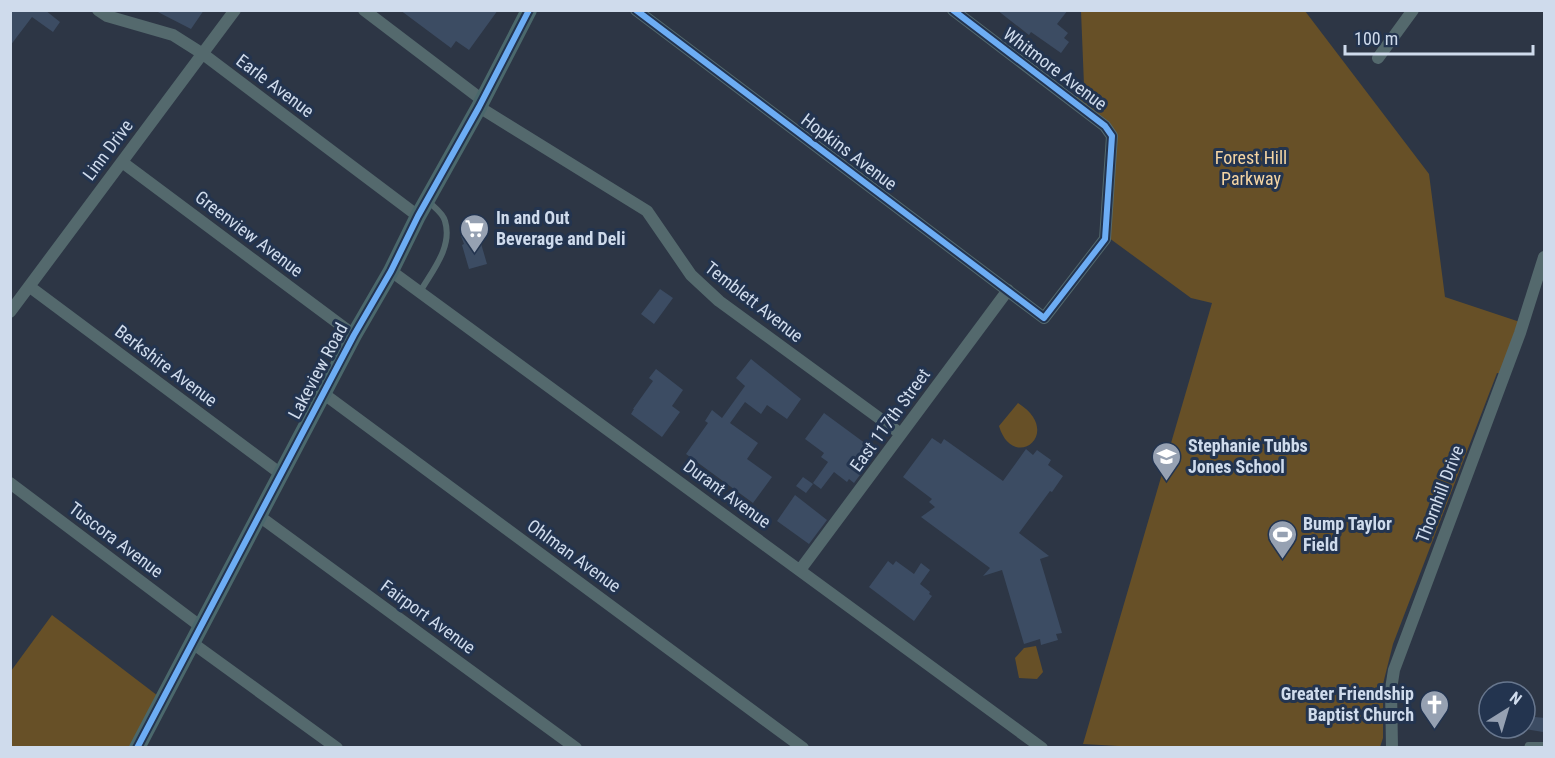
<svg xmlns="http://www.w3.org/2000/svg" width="1555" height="758" viewBox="0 0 1555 758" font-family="'Roboto Condensed',sans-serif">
<rect width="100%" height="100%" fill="#2d3645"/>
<!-- green -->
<path fill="#675027" d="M1081,11H1305L1429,174L1445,297L1523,323L1504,374L1497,373L1393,644L1383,684V738L1380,747L1154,748L1083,744L1212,303L1191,298L1105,235L1112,136L1073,102L1084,85Z
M1018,403C1065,433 1013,473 999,426Z
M52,615L162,699L137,747L11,748V671Z
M1036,646L1043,672L1037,679L1019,678L1015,658L1024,648Z"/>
<!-- building -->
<path fill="#3c4c63" d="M10,10H45L60,22L53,32L32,17L10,46Z
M154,10H204L191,29Z
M400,10H498L469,50L456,41L451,48Z
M997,10H1068L1057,24L1068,33L1064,38L1069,42L1061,53L1031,32L1029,35Z
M472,233L475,241L480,240L487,264L469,269L462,245L464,244L461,236Z
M660,289L673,298L654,324L641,314Z
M751,359L801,399L787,419L767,405L761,414L745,402L730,423L758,443L747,459L772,477L753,503L686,454L708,423L705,421L712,410L722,418L745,386L736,378Z
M656,369L683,390L672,406L680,412L662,437L631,414L634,409H633L653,381L649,378Z
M824,413L877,452L854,483L849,479L847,482L834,472L821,489L813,483L828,462L821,457L824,453L805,439Z
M932,438L941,444L944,439L1003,481L1026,449L1033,455L1037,450L1051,460L1048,465L1063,476L1052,492L1050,491L1019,533L1049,556L1040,559L1062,633L1056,634L1058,640L1041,645L1040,639L1024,644L1002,570L983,576L990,568L921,517L935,507L929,502L932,499L903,477Z
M803,477L813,484L806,493L796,486Z
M795,495L827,520L809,544L777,521Z
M888,561L893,565L896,561L914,574L921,563L930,570L920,584L930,592L929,594L932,596L914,621L869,587Z
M1525,716L1545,718L1543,732L1525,729Z"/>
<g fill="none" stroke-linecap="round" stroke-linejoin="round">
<!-- lane -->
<path stroke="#54696d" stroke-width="6" d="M420,292C432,271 453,247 445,221C443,213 434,207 429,202
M1527,748L1528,745H1544"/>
<!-- street -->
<path stroke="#54696d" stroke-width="12" d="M98,10L107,16L173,35L203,54L418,216
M364,10L481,99
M636,10L1044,318L1105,239L1112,136L1105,126L953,10
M1378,58L1413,10
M479,107L647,211L691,275L719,301L901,434
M122,162L354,335
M391,271L1042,748
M30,287L281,474
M10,312L235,10
M324,394L803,748
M10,483L200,626
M259,516L576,748
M800,570L1008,290
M191,642L337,748
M1392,748L1391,689L1394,670L1520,333L1544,257"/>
<!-- secondary -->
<path stroke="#4b686c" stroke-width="16" d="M137,748L354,335L391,271L418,216L479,107L529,10"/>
<defs>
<path id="cycleway" d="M636,10L1044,318L1105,239L1112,136L1105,126L953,10
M137,748L354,335L391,271L418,216L479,107L529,10"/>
</defs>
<!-- cycleway casing -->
<use href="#cycleway" stroke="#23344f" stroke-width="10"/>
<!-- cycleway -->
<use href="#cycleway" stroke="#6dadf4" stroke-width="6"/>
</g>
<!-- icons -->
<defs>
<symbol id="supermarket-pin" viewBox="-11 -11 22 30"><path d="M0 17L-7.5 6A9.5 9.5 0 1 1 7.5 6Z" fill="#96a1b2" stroke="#23344f"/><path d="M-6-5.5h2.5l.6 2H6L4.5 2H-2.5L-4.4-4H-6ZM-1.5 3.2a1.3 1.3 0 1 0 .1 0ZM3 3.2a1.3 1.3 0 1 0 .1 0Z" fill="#fff"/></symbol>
<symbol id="school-pin" viewBox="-11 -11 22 30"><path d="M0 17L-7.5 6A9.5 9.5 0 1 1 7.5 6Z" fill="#96a1b2" stroke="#23344f"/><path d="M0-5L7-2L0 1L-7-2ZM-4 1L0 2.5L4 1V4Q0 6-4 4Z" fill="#fff"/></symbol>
<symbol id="stadium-pin" viewBox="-11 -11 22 30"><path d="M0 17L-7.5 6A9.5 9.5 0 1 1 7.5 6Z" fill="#96a1b2" stroke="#23344f"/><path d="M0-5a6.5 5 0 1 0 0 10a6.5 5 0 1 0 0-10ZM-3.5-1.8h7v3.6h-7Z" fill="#fff"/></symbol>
<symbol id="church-pin" viewBox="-11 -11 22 30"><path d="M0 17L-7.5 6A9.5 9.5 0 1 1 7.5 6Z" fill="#96a1b2" stroke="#23344f"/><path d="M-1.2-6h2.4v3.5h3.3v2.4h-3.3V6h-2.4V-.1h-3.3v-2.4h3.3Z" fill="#fff"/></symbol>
</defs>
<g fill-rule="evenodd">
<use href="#supermarket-pin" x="458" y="212" width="33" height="45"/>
<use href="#school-pin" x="1150" y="440" width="33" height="45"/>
<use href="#stadium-pin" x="1266" y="518" width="33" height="45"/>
<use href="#church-pin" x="1418" y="688" width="33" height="45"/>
</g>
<g text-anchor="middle" stroke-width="6" stroke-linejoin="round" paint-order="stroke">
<!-- street labels -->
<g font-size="18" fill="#cfdbec" stroke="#23344f">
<text transform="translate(1055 69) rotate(37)" y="6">Whitmore Avenue</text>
<text transform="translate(275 86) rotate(37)" y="6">Earle Avenue</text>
<text transform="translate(108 150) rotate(-53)" y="6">Linn Drive</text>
<text transform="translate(849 152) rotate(37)" y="6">Hopkins Avenue</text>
<text transform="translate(249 234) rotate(37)" y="6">Greenview Avenue</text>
<text transform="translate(754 302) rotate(38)" y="6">Temblett Avenue</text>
<text transform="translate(166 366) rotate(37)" y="6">Berkshire Avenue</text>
<text transform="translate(318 371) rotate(-62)" y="6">Lakeview Road</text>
<text transform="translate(890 420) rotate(-54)" y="6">East 117th Street</text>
<text transform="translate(727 494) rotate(36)" y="6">Durant Avenue</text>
<text transform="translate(1440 494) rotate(-69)" y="6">Thornhill Drive</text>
<text transform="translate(116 540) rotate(37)" y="6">Tuscora Avenue</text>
<text transform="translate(574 556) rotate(36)" y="6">Ohlman Avenue</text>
<text transform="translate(428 617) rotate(36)" y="6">Fairport Avenue</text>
</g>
<!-- park labels -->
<g font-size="18" fill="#f5d5a3" stroke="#23344f">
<text x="1251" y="164">Forest Hill<tspan x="1251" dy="21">Parkway</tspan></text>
</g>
<!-- poi labels -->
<g font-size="18" font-weight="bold" fill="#cfdbec" stroke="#23344f" text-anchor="start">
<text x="496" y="224">In and Out<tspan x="496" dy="21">Beverage and Deli</tspan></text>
<text x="1188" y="452">Stephanie Tubbs<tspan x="1188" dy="21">Jones School</tspan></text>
<text x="1303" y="530">Bump Taylor<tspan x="1303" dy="21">Field</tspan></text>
<text x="1414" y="700" text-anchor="end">Greater Friendship<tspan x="1414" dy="21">Baptist Church</tspan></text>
</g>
</g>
<!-- border -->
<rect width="1555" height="758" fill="none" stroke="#cfdbec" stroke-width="24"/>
<!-- north arrow -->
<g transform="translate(1507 710) rotate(37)"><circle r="28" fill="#23344f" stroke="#68778e" stroke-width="1.5"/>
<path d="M0-4.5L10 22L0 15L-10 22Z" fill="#96a1b2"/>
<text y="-9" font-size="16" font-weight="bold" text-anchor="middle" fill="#cfdbec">N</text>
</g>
<!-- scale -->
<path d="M1345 45v9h188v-9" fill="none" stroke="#cfdbec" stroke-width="3"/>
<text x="1354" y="45" font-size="18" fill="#cfdbec" stroke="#23344f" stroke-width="4.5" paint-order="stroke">100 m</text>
</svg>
